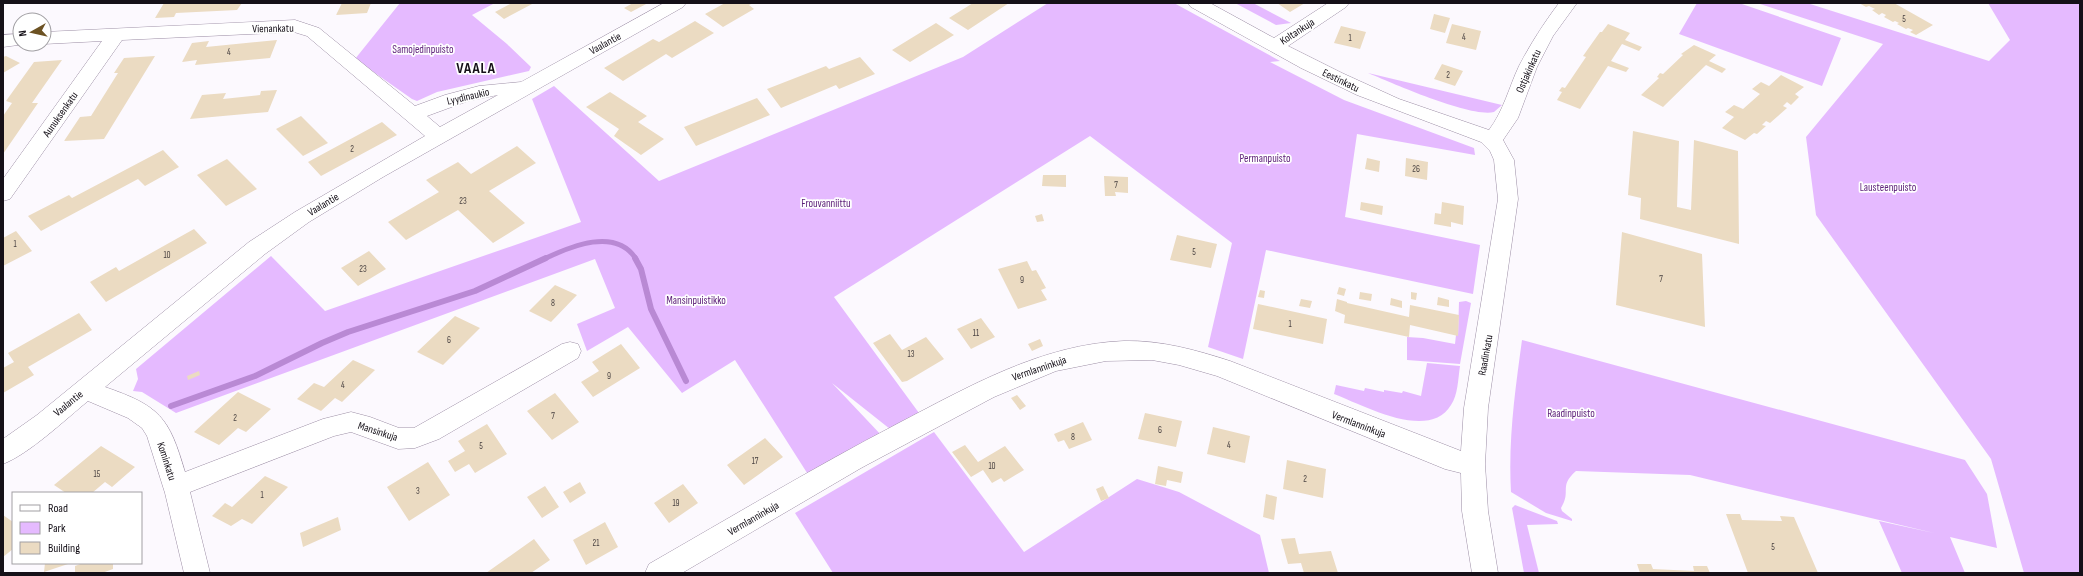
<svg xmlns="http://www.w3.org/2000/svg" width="2083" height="576" viewBox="0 0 2083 576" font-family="'Sofia Sans Condensed',sans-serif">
<rect width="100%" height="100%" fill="#fcf9fe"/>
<!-- green -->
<path fill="#e5baff" d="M400,3H495L472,15L507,44L531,67L529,71L437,92L417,101L412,99L355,59Z
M1048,3H1174L1280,61L1270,62L1344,100L1474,148L1475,155L1357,134L1345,217L1480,245L1473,294L1266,250L1243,359L1208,347L1232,243L1090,136L834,297L919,413L890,429L832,383L883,437L809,476L735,360L682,393L628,327L587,351L577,324L615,308L595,259L176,413L142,392L133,391L138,379L136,369L271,256L325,311L581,222L532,99L554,86L659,181L963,57Z
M1235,3H1253L1291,23L1276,25Z
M1697,3H1739L1841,38L1822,86L1679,34Z
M1757,3H1807L1989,61L2010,40L1988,3H2080V573H2024L1991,459L1816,215L1806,137L1883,44Z
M1368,73L1502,105L1494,112C1471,118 1392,83 1368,73Z
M1466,301L1471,303L1460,364L1407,360V337L1423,338L1455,344L1456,335H1458L1459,302Z
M1522,340L1965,460L1987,494L1997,548L1950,537L1965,573H1902L1879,521L1934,533L1690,475L1576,471C1558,487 1572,490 1561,508L1562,511L1572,519V521L1546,513L1511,492C1508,441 1515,391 1522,340Z
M1427,363L1460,366C1458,379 1458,395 1451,405C1429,442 1363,405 1334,394L1336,385L1364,391L1365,388L1384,392V390L1402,393L1403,391L1421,396Z
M934,432L1024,552L1137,479L1179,492L1260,535L1269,573H833L795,513Z
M1515,505L1557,521L1558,524L1527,525L1539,573H1524L1512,508Z"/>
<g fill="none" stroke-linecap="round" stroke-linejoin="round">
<!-- stream-far1 -->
<path stroke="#b989d4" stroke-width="5" d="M544,259C571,246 616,227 636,259"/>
<!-- stream -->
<path stroke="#b989d4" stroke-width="6" d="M635,258L641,269L651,309L686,381
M171,406L255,376L322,343L348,332L475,291L546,258"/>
</g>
<!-- building -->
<path fill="#ebdbc2" d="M164,3H242L237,10L176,13L174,17L155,18Z
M342,3H371L367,13L336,15Z
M512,3H534L504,19L495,12Z
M633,3H648L631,12L624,8Z
M725,3H753L749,5L754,9L723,27L705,14Z
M973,3H1009L968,30L949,18Z
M1277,3H1305L1290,12Z
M1859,3H1894L1933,25L1916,35L1910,32L1913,30L1908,28L1906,29L1897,24L1899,23L1895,21L1893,22L1884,17L1886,15L1882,13L1879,15L1872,10L1875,9L1869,6L1866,7Z
M1434,14L1450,18L1445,33L1430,29Z
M695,21L714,33L672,58L666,54L623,81L604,68L653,39L659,42Z
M936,23L954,35L910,62L892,50Z
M1452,24L1481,31L1476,50L1446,43Z
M1608,24L1630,33L1625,40L1642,47L1639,51L1622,44L1611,61L1629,68L1626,72L1608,66L1580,109L1557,100L1562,92L1559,91L1562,87L1565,88L1586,57L1583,56L1600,32H1602Z
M1341,26L1366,32L1360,49L1334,43Z
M277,40L270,58L195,65L197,60L182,62L192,43L209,41L206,47Z
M1694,45L1716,55L1709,61L1726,69L1722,73L1706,65L1663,107L1641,95L1659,78L1657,77L1660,73L1663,74L1683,55L1681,54Z
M6,56L20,63L3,73V57Z
M155,56L104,139L64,141L80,117L91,116L118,73H114L124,58Z
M860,57L875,74L839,89L836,85L781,108L767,89L826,66L829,69Z
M62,60L32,103H38L3,154V116L12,103L6,101L34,62Z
M1442,64L1463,71L1455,86L1434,79Z
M1781,75L1804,87L1795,94L1799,97L1791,105L1787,102L1783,106L1787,108L1770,123L1766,121L1762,125L1766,126L1757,134L1754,133L1745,140L1722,128L1734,117L1725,112L1734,105L1743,109L1760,94L1752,89L1761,82L1769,86Z
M277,90L268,112L190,119L202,95L226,93L223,99L260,95L261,91Z
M610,92L647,116L638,122L664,139L641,155L614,136L619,129L586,107Z
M757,98L770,115L696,146L684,127Z
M301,116L328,143L303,156L276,129Z
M382,122L397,135L321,176L308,162Z
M1633,131L1679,141L1677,207L1691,210L1694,140L1738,151L1739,244L1640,219L1641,198L1628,195Z
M517,146L536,163L489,191L525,223L493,243L458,210L406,240L388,222L439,192L426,180L458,162L471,174Z
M163,150L179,167L145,186L138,179L41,231L28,216L69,195L72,198Z
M1367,158L1380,161L1379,172L1365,169Z
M1406,158L1428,162L1427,180L1405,176Z
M227,159L257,189L226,206L197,175Z
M1043,175H1066V187L1042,186Z
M1104,176L1128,177V193L1115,192L1116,196H1105Z
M1361,202L1383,206L1382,215L1360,210Z
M1442,202L1464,206L1463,225L1451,222V227L1434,224L1435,213L1441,214Z
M1042,214L1044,221L1037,222L1035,216Z
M194,229L207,243L106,302L90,282L116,267L119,271Z
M16,231L32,251L3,266V238Z
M1622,232L1702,254L1705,327L1616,305Z
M1177,235L1217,244L1211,268L1170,260Z
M369,251L386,269L358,286L341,268Z
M1027,261L1032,271L1036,270L1046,288L1041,290L1047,300L1018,309L998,269Z
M555,285L577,295L551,322L529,311Z
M1339,287L1346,289L1344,296L1337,294Z
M1260,290L1265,291L1264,298L1258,297Z
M1360,292L1372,294L1371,301L1359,299Z
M1411,292L1417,293L1416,300L1411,299Z
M1438,297L1449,300V307L1437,305Z
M1391,298L1402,301V308L1390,305Z
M1301,299L1312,301L1310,308L1299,306Z
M1337,299L1347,302V303L1409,317L1410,305L1459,315L1458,336L1410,325L1409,337L1344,323L1345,315L1335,311Z
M1258,304L1327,319L1323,344L1253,329Z
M79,313L92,330L28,367L34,375L3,393V368L14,362L8,353Z
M455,316L480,328L443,365L417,352Z
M981,318L995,337L971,349L957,329Z
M890,334L902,350L926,337L944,359L907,381L902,382L873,343Z
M1040,339L1043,346L1032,351L1028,344Z
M621,344L640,368L593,397L581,382L599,371L592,362Z
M353,360L375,370L342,402L335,398L321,411L297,399L314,383L324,387Z
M199,371L200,375L188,380L187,376Z
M238,392L271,409L246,432L238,428L219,445L194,432Z
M555,393L579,422L552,440L527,411Z
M1017,395L1026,406L1020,410L1011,398Z
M1145,413L1182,421L1176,447L1138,439Z
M1083,422L1092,440L1069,449L1064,440L1058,442L1054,434Z
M487,424L507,454L475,473L469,464L455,472L448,461L465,451L458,441Z
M1213,427L1250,436L1245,463L1207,454Z
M765,438L783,457L744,485L727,465Z
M965,445L978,462L1005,446L1024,470L1004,482L1001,478L992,483L983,470L971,477L952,452Z
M101,446L135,467L112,487L105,482L92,493H66L54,485Z
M1287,460L1326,469L1323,498L1283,489Z
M428,462L450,495L409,521L387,487Z
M1158,466L1183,472L1181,483L1167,480L1166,486L1155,484Z
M265,476L288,487L252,524L242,519L231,526L212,516L225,503L232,507Z
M580,482L586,493L570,503L563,492Z
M683,484L698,503L669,523L654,503Z
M545,486L559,507L542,518L527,497Z
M1103,486L1109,498L1101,501L1096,489Z
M1266,494L1277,497L1274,520L1263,517Z
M1726,514H1740L1742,520L1782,521L1780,516L1794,517L1818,573H1748Z
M3,515L13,522V549L3,557Z
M338,517L341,530L303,547L300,533Z
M605,522L618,547L586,565L573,540Z
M1295,538L1299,554L1331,551L1338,573H1304L1301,563L1288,564L1281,539Z
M534,539L550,560L531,573H486Z
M45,563H71L44,572Z
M83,563H113V569L102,573H75V566Z
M1637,564H1651L1653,569L1694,571L1693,566H1707L1710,573H1640Z"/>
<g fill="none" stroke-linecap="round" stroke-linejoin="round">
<defs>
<path id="minor" d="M664,3H686L683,7L383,177L309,222L265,254L105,387C160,406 169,417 185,472L323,419L351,412L370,417L399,428H414L562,344L570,342L578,344L581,351L578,358L439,439L415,448L398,449L351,432L334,436L190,492L210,573H184L165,493L147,436L142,428L128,418L88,401C66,419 29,454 3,464V439L37,415L249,242L295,212L425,136L307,36L294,32L122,40L10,199L3,201V179L102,41L44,44V32L295,20L319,28L415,106L445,95L479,86L521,82ZM498,95L440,127L427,116L468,101Z
M1188,3H1210L1274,38L1328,3H1349L1346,7L1288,46L1342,73L1399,99L1489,130C1504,110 1509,87 1519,66C1531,43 1544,23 1559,3H1577L1553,36L1537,67L1518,118L1503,140L1514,160L1518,199L1488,408L1485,464L1488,511L1498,573H1472L1462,511L1461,473L1445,469L1217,376L1179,365L1152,360L1106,361L1056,371L994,397L861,468L682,573H645L649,564C731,517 813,468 897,424C968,387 1042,344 1124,341C1160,340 1196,350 1230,361L1461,451L1464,408L1498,199L1494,160L1490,151L1481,142L1357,95L1301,68L1191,7Z
M20,34V44H26L3,47V35Z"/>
</defs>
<!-- minor casing -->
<use href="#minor" stroke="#9c8ea5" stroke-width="1"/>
<!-- minor -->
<use href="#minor" fill="#fff" fill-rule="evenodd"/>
</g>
<g text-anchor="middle" stroke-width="3.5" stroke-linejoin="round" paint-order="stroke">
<!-- number labels -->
<g font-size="9" fill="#4a4342">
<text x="1904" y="22">5</text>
<text x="1464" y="40">4</text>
<text x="1350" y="41">1</text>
<text x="229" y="55">4</text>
<text x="1448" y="78">2</text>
<text x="352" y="152">2</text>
<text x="1416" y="172">26</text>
<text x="1116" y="188">7</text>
<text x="463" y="204">23</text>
<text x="15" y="247">1</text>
<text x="1194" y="255">5</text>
<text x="167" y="258">10</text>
<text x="363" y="272">23</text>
<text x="1661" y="282">7</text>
<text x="1022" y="283">9</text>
<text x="553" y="306">8</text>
<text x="1290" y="327">1</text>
<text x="976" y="336">11</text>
<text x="449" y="343">6</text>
<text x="911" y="357">13</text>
<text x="609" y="379">9</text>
<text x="343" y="388">4</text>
<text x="553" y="419">7</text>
<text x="235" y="421">2</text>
<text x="1160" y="433">6</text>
<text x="1073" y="440">8</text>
<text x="1229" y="448">4</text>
<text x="481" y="449">5</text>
<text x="755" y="464">17</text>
<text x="992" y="469">10</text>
<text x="97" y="477">15</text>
<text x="1305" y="482">2</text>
<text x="418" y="494">3</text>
<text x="262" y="498">1</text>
<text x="676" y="506">19</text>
<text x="596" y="546">21</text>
<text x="1773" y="550">5</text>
</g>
<!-- street labels -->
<g font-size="11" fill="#151018" stroke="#fff">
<text transform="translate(273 28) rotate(-1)" y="4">Vienankatu</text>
<text transform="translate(1297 31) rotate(-33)" y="4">Koltankuja</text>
<text transform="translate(605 43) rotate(-29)" y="4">Vaalantie</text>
<text transform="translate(1528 71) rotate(-66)" y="4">Ostjakinkatu</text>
<text transform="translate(1341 80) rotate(26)" y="4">Eestinkatu</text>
<text transform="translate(468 96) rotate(-13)" y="4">Lyydinaukio</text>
<text transform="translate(60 114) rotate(-55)" y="4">Aunuksenkatu</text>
<text transform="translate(323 204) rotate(-31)" y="4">Vaalantie</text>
<text transform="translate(1485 355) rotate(-80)" y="4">Raadinkatu</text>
<text transform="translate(1039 368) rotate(-19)" y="4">Vermlanninkuja</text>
<text transform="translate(68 403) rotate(-39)" y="4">Vaalantie</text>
<text transform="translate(1359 424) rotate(21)" y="4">Vermlanninkuja</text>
<text transform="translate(378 431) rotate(18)" y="4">Mansinkuja</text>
<text transform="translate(167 461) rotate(72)" y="4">Kominkatu</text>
<text transform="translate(753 518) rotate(-30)" y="4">Vermlanninkuja</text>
</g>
<!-- park labels -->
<g font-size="11" fill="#5e227a" stroke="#fff">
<text x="423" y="53">Samojedinpuisto</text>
<text x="1265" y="162">Permanpuisto</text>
<text x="1888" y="191">Lausteenpuisto</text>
<text x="826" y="207">Frouvanniittu</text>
<text x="696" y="304">Mansinpuistikko</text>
<text x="1571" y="417">Raadinpuisto</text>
</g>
<!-- district labels -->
<g font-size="15" font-weight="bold" letter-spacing="1" fill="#151018" stroke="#fff">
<text x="476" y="73">VAALA</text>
</g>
</g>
<!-- border -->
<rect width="2083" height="576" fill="none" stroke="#151018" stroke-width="8"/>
<!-- legend -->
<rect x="12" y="492" width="130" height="72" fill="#ffffff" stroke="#a19fa3"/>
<rect x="20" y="505" width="20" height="6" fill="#ffffff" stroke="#a19fa3"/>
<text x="48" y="512" font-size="12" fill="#151018">Road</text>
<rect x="20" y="522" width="20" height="12" fill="#e5baff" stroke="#a19fa3"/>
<text x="48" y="532" font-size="12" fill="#151018">Park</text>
<rect x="20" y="542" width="20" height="12" fill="#ebdbc2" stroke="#a19fa3"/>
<text x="48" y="552" font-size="12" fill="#151018">Building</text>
<!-- north arrow -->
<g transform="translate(32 32) rotate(262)"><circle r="19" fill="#ffffff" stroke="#a19fa3"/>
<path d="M0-3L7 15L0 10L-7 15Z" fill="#6c5223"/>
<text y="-6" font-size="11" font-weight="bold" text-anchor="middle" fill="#151018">N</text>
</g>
</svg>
